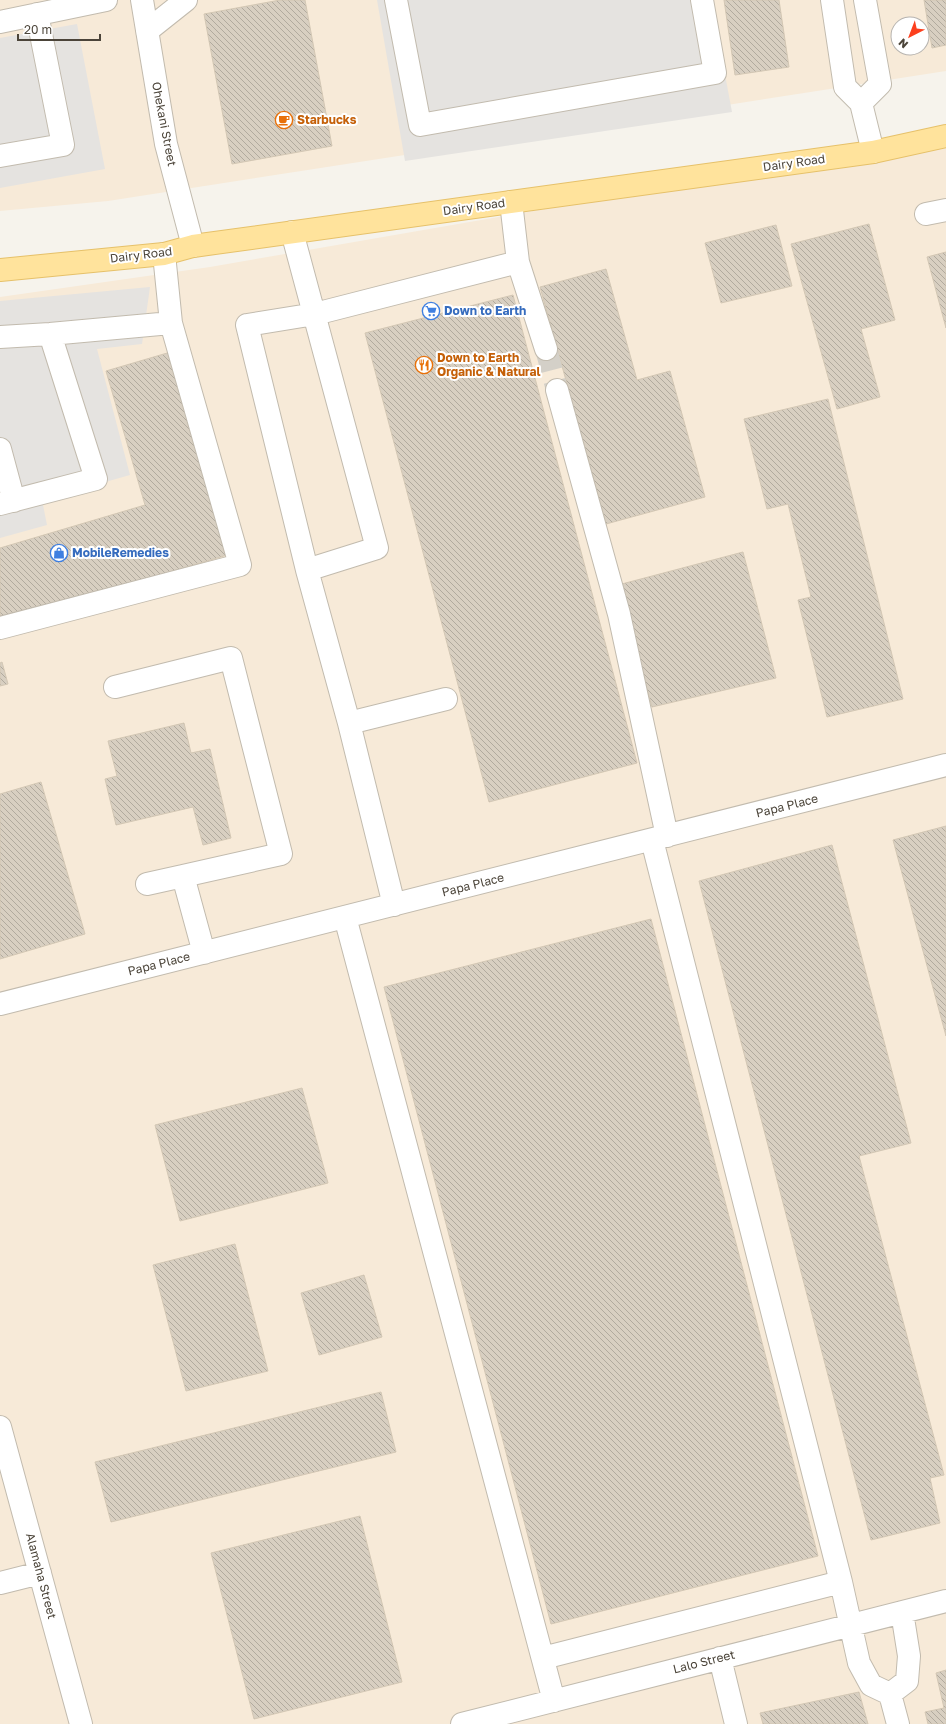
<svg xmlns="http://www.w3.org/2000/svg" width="946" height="1724" viewBox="0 0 946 1724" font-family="'Golos Text',sans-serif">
<defs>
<pattern id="building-back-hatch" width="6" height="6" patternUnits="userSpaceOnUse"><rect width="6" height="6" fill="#d8cfc1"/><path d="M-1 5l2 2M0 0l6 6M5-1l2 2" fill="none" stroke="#b1aa9e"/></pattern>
</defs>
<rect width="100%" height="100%" fill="#f6f3ec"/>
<!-- commercial -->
<path fill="#f7ead8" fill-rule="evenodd" d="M0,0H946V71L108,201L0,211ZM898,24H922V48H898Z
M946,136V1724H0V297L210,267L873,152Z"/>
<!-- parking -->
<path fill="#e5e3e0" d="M377,0H711L732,112L405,161Z
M77,24L105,169L0,188V38Z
M150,287L142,344L97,349L130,475L42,500L47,525L0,538V301Z"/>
<!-- building -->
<path fill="url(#building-back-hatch)" stroke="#d3c7b4" d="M280,0H305L332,146L232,164L204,14Z
M724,0H779L789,67L735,75Z
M924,0H946V45L932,48Z
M869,224L895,320L861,329L880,397L837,409L791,244Z
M776,225L792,286L721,303L705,243Z
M946,252V328L927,257Z
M606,269L637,380L670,371L705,497L606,524L540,287Z
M513,295L637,763L489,802L365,333Z
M174,351L234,553L0,622V548L145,505L106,371Z
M828,399L903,699L827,717L798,600L811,597L788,504L767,509L744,419Z
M743,552L776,678L652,707L618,585Z
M2,662L8,684L0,686V663Z
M184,723L191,753L210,749L231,838L203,845L193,807L116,825L105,779L117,776L108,741Z
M41,782L85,934L0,959V794Z
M946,826V1036L893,840Z
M832,845L911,1143L859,1156L944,1475L930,1478L940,1523L871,1540L699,881Z
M651,919L818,1556L551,1624L384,987Z
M302,1088L328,1183L180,1221L155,1125Z
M235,1244L268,1371L186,1391L153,1265Z
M364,1275L382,1337L319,1355L301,1293Z
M381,1392L396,1452L111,1522L95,1462Z
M360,1516L402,1682L254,1719L211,1553Z
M946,1670V1724H928L925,1712L944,1708L936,1673Z
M859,1692L868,1724H763L760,1713Z"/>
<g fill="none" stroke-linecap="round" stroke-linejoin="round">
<!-- minor-tunnel -->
<path stroke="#d4d0c8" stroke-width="22" stroke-dasharray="22 11" stroke-linecap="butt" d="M546,349L557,390"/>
<defs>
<path id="minor" d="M142,0L166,144L193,246
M396,0L420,125L715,73L702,0
M832,0L845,87L861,103L873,152
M0,22L106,0
M147,31L186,0
M861,103L880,84L865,0
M0,156L63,145L37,14
M926,214L946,210
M292,232L377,548L307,570L247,325L315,314L518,262L511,202
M518,262L546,349
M0,337L50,334L171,323
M557,390L619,614L667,836
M0,449L14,501
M0,504L96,479L50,334
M307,570L349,723L394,905
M0,628L240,565L171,323L164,254
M115,687L231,658L281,854L183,876L204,953
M349,723L446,699
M652,840L841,1582L859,1663L871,1685L890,1694L907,1681L909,1656L902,1612
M147,884L183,876
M345,917L554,1701
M0,1004L946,765
M0,1427L81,1724
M0,1583L40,1573
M543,1658L841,1582
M720,1658L736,1724
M890,1694L898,1724
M462,1724L946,1601"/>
<path id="major" d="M0,270L164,254L193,246L873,152L946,136"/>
</defs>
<!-- minor casing -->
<use href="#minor" stroke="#c2bbae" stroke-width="24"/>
<!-- major casing -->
<use href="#major" stroke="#e6c16a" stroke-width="24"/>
<!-- minor -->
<use href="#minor" stroke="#fff" stroke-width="22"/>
<!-- major -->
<use href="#major" stroke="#ffe39c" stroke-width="22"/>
</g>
<!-- icons -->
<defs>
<symbol id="cafe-ring" viewBox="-11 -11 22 22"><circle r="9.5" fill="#fff" stroke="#e8710a" stroke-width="1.5"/><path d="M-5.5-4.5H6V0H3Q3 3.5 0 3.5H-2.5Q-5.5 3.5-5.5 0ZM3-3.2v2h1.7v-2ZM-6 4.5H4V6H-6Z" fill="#e8710a"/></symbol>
<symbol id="supermarket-ring" viewBox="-11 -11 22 22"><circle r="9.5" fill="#fff" stroke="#3f7fe0" stroke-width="1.5"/><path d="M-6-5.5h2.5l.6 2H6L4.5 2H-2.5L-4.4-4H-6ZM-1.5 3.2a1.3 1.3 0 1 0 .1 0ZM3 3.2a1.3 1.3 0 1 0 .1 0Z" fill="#3f7fe0"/></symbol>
<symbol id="restaurant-ring" viewBox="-11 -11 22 22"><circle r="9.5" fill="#fff" stroke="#e8710a" stroke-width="1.5"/><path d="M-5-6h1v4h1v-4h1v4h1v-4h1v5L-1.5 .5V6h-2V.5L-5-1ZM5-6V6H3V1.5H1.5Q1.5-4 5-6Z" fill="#e8710a"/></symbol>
<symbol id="shop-ring" viewBox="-11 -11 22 22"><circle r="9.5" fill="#fff" stroke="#3f7fe0" stroke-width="1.5"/><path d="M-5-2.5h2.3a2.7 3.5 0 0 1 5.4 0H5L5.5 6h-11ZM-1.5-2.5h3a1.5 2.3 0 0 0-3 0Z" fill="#3f7fe0"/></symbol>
</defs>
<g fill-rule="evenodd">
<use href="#cafe-ring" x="274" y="110" width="20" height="20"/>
<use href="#supermarket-ring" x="421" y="301" width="20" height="20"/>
<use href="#restaurant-ring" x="414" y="355" width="20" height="20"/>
<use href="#shop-ring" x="49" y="543" width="20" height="20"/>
</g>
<g text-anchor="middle" stroke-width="4" stroke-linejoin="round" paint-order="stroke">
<!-- food labels -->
<g font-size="12" font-weight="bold" fill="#c56008" stroke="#fff" text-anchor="start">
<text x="297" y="124">Starbucks</text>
<text x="437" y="362">Down to Earth<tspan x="437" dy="14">Organic &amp; Natural</tspan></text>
</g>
<!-- street labels -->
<g font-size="12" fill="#4b4439" stroke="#fff">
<text transform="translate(164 124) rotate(79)" y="4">Ohekani Street</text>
<text transform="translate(794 163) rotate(-8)" y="4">Dairy Road</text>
<text transform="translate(474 207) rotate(-8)" y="4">Dairy Road</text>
<text transform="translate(141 255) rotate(-7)" y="4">Dairy Road</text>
<text transform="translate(787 806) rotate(-14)" y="4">Papa Place</text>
<text transform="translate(473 885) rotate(-14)" y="4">Papa Place</text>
<text transform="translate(159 964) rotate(-14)" y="4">Papa Place</text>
<text transform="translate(41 1576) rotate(75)" y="4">Alamaha Street</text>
<text transform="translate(704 1662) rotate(-14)" y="4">Lalo Street</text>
</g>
<!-- shop labels -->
<g font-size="12" font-weight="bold" fill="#366cbe" stroke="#fff" text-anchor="start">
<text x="444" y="315">Down to Earth</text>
<text x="72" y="557">MobileRemedies</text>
</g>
</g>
<!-- north arrow -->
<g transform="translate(910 36) rotate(222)"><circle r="19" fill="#ffffff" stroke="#b7b4b0"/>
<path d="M0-3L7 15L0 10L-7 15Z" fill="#fc3f1d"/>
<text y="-6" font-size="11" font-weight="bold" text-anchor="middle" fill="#4b4439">N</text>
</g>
<!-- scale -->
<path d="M18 34v6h82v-6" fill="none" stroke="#4b4439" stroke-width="2"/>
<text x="24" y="34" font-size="12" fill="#4b4439" stroke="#ffffff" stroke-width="3" paint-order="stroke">20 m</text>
</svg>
